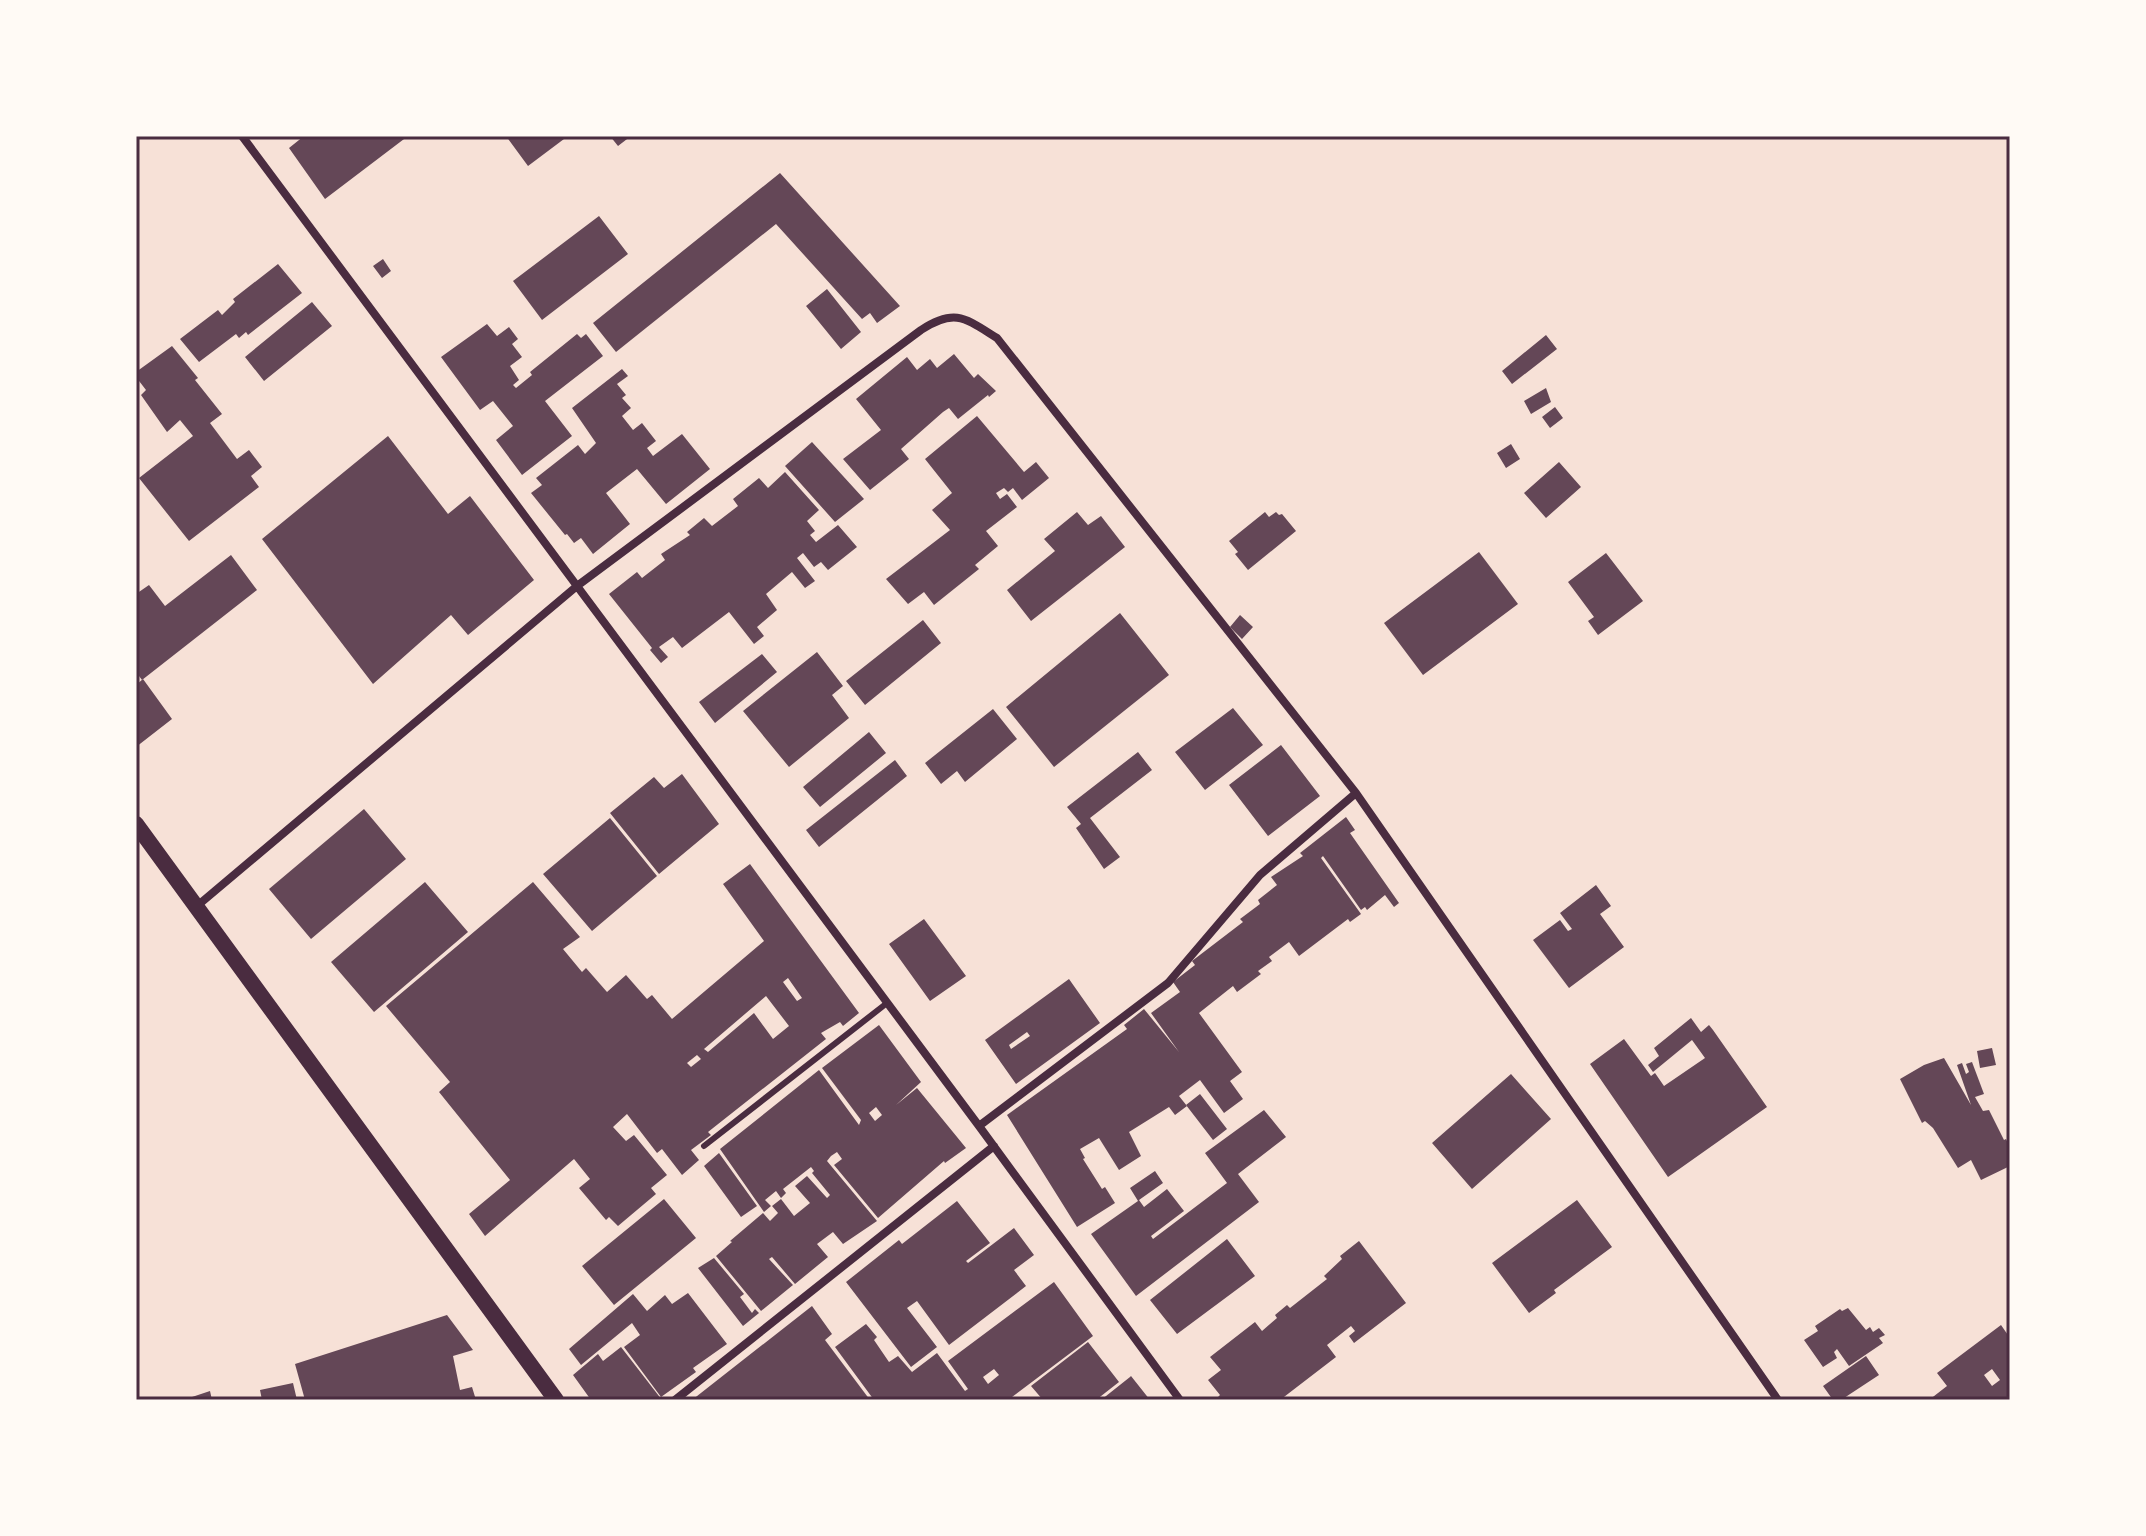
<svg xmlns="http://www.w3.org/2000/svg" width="2146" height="1536" viewBox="0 0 2146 1536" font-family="'Space Grotesk',sans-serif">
<rect width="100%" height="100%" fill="#f7e1d7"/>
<!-- building -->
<path fill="#644757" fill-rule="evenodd" d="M304,136H408L325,199L289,148Z
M506,136H568L528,166Z
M610,136H631L618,146Z
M780,173L900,306L877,323L870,313L862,319L776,224L616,352L593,323Z
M599,216L628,254L542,320L513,281Z
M383,259L391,271L382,278L373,266Z
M278,264L302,293L248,335L246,332L239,338L236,334L199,362L180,339L218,310L222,315L235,302L233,299Z
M827,289L861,332L841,349L806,306Z
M312,302L332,326L264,381L245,357Z
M487,324L497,336L509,327L518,339L512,344L522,357L510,366L519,380L513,385L516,388L532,375L530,372L577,334L581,338L586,334L603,356L545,401L572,436L522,475L496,440L513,426L493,401L480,410L441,357Z
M1546,335L1557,349L1512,384L1502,371Z
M172,346L198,378L195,380L222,414L210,423L237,459L249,450L262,467L251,476L259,487L189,541L139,478L193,436L180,420L167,432L141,395L146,390L136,377V372Z
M954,354L974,378L978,374L996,391L989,397L988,395L958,419L949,408L943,412L901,449L909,459L870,490L843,459L881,430L856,399L907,357L917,370L930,359L937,368Z
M622,369L628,376L617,384L626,395L622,398L631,408L622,416L633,430L642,423L656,441L647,448L653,456L682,434L710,469L666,504L637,469L606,493L630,524L593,554L581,538L574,543L567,534L565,535L531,493L542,485L536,478L578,445L585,454L596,443L572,408Z
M1546,388L1551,402L1531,414L1524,401Z
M1555,407L1563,418L1550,428L1542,417Z
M977,416L1024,472L1036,462L1049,478L1022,500L1013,488L1008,492L1004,488L996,493L1000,499L1007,494L1017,507L986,531L998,546L975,565L979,569L934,605L924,592L908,604L886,579L950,530L932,510L952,493L925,459Z
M388,436L448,514L470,496L534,580L468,635L451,615L373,684L262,539Z
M812,442L864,499L835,522L785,466Z
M1511,444L1520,459L1506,468L1497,453Z
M1559,462L1581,487L1546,518L1524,493Z
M785,472L819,510L807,521L815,531L810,535L816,542L838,525L857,547L828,570L821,562L814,567L803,553L797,558L815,581L805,588L792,572L766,594L777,610L757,627L764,636L754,644L729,612L682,648L673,637L659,647L668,657L661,663L650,650L652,648L609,594L637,572L642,578L665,560L661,554L690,535L687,532L704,518L712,526L738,506L733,499L759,478L768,488Z
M1077,512L1088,525L1101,516L1125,547L1031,621L1007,590L1055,551L1044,539Z
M1265,512L1269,517L1276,512L1279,515L1282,514L1296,531L1248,570L1235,554L1238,552L1229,541Z
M1479,552L1518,604L1423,675L1384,623Z
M1606,553L1643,601L1598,635L1588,621L1594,617L1568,582Z
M231,555L257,590L142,680L136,672V594L149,585L165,606Z
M1120,613L1169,675L1054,767L1006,707Z
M1240,615L1253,627L1242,639L1230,627Z
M923,620L941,643L865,705L846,681Z
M817,652L843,686L832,695L849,718L789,767L743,711Z
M762,654L777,672L715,723L699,702Z
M143,679L172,719L136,747V685Z
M1233,708L1263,745L1205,790L1175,752Z
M993,709L1017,739L965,782L957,771L941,784L925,763Z
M869,732L886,753L820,807L803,787Z
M1281,745L1320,796L1268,836L1229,785Z
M1138,752L1152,770L1090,818L1120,857L1104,869L1076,828L1081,824L1067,807Z
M895,760L907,776L819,847L806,830Z
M682,774L719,824L659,874L610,813L654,777L664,788Z
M364,809L406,859L311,939L269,889Z
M1346,817L1355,830L1350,833L1399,903L1394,907L1385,895L1367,910L1365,907L1361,910L1323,856L1321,858L1361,914L1350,922L1348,919L1299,956L1289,942L1269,957L1272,961L1258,971L1261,974L1237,992L1233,986L1199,1013L1242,1072L1230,1081L1243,1099L1224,1113L1200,1080L1179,1096L1187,1106L1175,1115L1169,1107L1129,1132L1141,1156L1119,1170L1099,1138L1080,1149L1085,1158L1083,1159L1102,1189L1105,1187L1115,1203L1077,1227L1007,1115L1127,1029L1124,1025L1144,1009L1179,1052L1151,1013L1180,992L1173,982L1195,965L1192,961L1243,922L1240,919L1260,904L1258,900L1277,885L1271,877L1303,856L1300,853Z
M610,818L657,876L592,931L543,874Z
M750,864L859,1013L843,1026L840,1022L821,1033L826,1039L708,1132L711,1135L691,1150L699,1160L682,1175L662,1149L657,1153L627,1114L613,1127L626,1141L634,1135L667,1175L651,1188L656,1194L618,1226L609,1217L606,1220L579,1188L590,1179L574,1159L485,1236L469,1214L510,1180L439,1092L450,1082L386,1006L533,882L580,937L563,949L582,972L586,968L607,992L626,975L647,999L652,995L672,1019L764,941L723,884ZM788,978L802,998L797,1001L783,982ZM766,996L789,1026L773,1039L754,1013L708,1052L704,1049ZM697,1055L701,1059L691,1067L687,1063Z
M425,882L468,932L374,1012L331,962Z
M1596,885L1611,906L1600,914L1624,947L1569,988L1533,940L1560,920L1568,931L1572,929L1560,913Z
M924,919L966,976L930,1001L889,944Z
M1069,979L1100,1023L1016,1084L985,1040ZM1027,1032L1030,1036L1011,1049L1009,1045Z
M1691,1018L1701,1032L1709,1025L1713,1030L1767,1107L1668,1177L1590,1064L1624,1039L1651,1076L1655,1073L1664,1086L1705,1058L1692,1040L1653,1072L1648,1065L1659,1056L1654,1048Z
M879,1025L921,1082L896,1105L917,1088L966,1148L945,1163L944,1161L878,1218L834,1165L842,1159L837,1152L831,1156L827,1161L877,1221L843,1244L833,1232L817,1244L828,1257L795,1284L772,1257L769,1259L793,1285L761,1311L716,1256L732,1242L730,1241L763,1213L770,1221L778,1213L772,1206L781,1199L794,1216L810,1203L795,1186L807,1176L827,1198L830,1195L812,1173L814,1171L811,1167L783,1189L786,1193L781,1198L776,1191L765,1200L771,1206L764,1212L720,1149L819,1070L859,1125L861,1120L822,1068ZM876,1107L882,1115L875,1121L869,1113Z
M1992,1048L1996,1065L1980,1068L1977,1051Z
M1944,1058L1971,1105L1957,1065L1962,1063L1966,1074L1969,1072L1966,1064L1972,1062L1984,1094L1975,1097L1983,1111L1989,1110L2004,1140L2006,1139L2010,1147V1166L1981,1180L1971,1160L1958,1168L1933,1128L1925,1121L1922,1123L1900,1079L1924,1065Z
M1511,1074L1551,1119L1472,1189L1432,1143Z
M1200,1094L1227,1129L1213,1140L1186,1105Z
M1264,1110L1286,1137L1238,1174L1259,1202L1136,1296L1091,1234L1138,1201L1130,1188L1155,1171L1163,1183L1139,1200L1144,1207L1167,1189L1184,1211L1151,1236L1153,1239L1227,1183L1205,1153Z
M719,1153L757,1206L741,1217L704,1166Z
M664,1199L696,1238L614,1305L582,1266Z
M1577,1200L1612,1247L1554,1290L1556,1293L1529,1313L1492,1263Z
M957,1201L990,1243L966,1261L968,1263L1014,1228L1034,1255L1014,1270L1026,1286L949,1345L917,1301L907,1308L937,1347L911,1367L846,1282L899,1240L902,1244Z
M1227,1239L1255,1276L1177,1334L1150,1300Z
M1359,1241L1406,1303L1354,1343L1349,1336L1355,1331L1351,1326L1327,1345L1336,1357L1280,1400H1215L1220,1395L1208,1380L1221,1370L1210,1357L1255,1322L1262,1331L1277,1318L1275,1315L1287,1305L1290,1308L1327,1279L1324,1276L1342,1259L1340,1256Z
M714,1258L744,1294L740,1297L752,1313L755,1309L759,1313L743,1326L698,1268Z
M1054,1282L1093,1336L1008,1400H874L835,1347L866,1324L877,1337L874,1340L889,1362L898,1356L912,1372L937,1353L965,1391L968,1389L948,1361ZM994,1369L999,1375L988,1384L983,1377Z
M688,1293L727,1344L693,1368L696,1372L661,1397L624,1347L640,1335L632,1323L581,1365L569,1349L633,1294L647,1311L665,1295L672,1304Z
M812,1306L832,1334L825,1340L870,1400H692Z
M1848,1308L1866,1330L1870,1327L1873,1332L1879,1328L1885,1335L1879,1338L1883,1343L1849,1366L1837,1349L1834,1352L1837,1358L1823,1367L1804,1340L1818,1331L1815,1326L1840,1309L1842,1311Z
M447,1315L473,1350L453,1356L460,1390L472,1387L476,1400H305L295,1364Z
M2001,1325L2010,1338V1397L2006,1400H1929L1947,1386L1937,1373ZM1992,1369L2000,1380L1992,1386L1984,1375Z
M1088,1342L1119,1382L1096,1400H1043L1031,1386Z
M621,1347L662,1400H591L573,1375L598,1354L603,1361Z
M1866,1356L1879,1375L1841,1400H1833L1823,1386Z
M1131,1376L1150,1400H1101L1130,1377Z
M293,1383L297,1400H262L260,1390Z
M210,1391L212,1400H186V1399Z"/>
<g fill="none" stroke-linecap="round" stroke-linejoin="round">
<!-- service -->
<path stroke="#4a2c40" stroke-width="6" d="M704,1146L887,1003"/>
<!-- minor -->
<path stroke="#4a2c40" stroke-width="8" d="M242,136L979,1126L1180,1400
M197,906L577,586L921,330C955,308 965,318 997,338L1356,793L1778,1400
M979,1126L1168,983L1260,875L1356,793
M675,1400L994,1146"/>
<!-- secondary -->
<path stroke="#4a2c40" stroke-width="16" d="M136,824L556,1400"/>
</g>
<!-- border -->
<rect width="2146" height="1536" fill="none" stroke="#fffaf5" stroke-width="276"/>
<rect x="138" y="138" width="1870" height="1260" fill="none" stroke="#4a2c40" stroke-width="3"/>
</svg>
